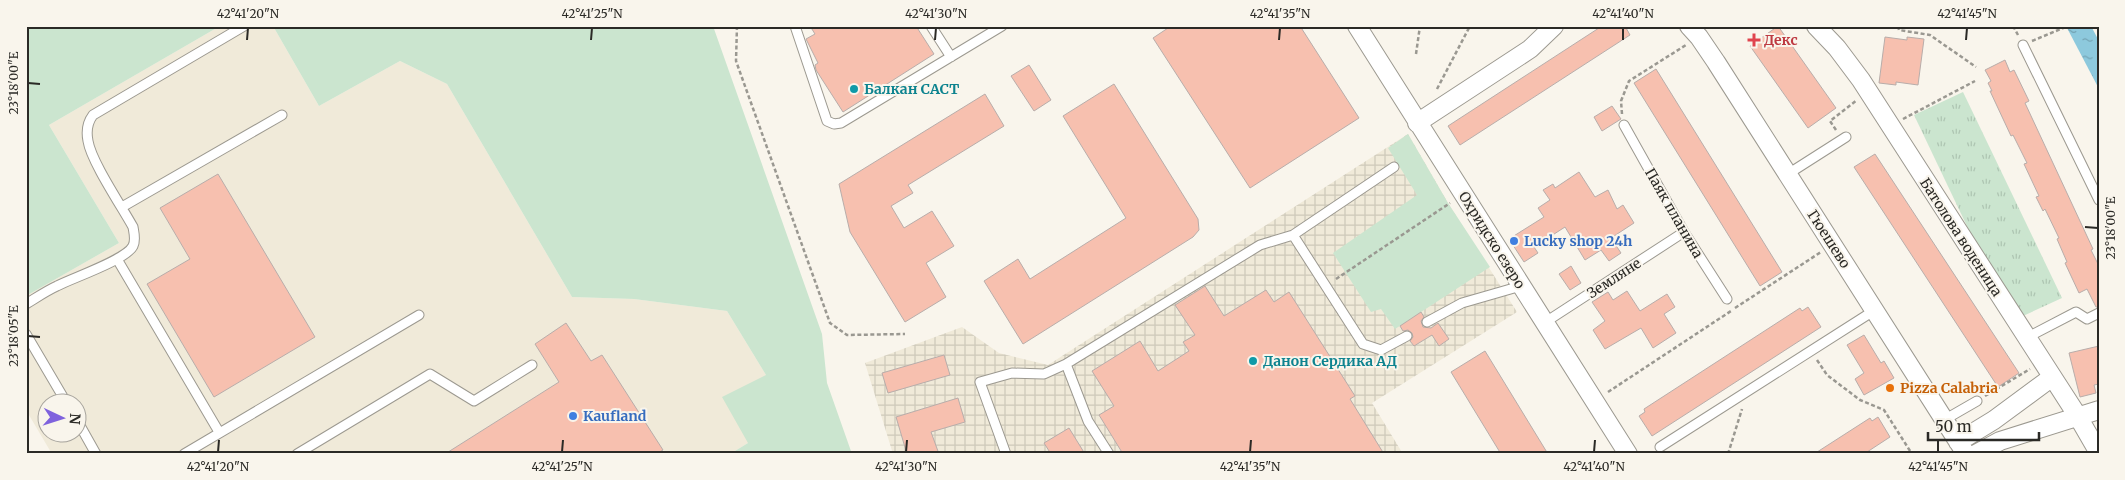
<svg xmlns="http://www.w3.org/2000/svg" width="2125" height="480" viewBox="0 0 2125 480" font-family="Merriweather,serif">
<defs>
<pattern id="industrial-grid" width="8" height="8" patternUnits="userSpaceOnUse" patternTransform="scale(1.25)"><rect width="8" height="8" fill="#f0ead9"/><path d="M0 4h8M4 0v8" fill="none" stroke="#cec9ba"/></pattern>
<pattern id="park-tufts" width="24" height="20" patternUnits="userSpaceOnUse" patternTransform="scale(1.25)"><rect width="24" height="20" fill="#cbe5cf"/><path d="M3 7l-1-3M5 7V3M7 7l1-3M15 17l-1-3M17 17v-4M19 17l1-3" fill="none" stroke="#aec5b2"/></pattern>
<pattern id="water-ripples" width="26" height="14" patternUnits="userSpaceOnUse" patternTransform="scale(1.25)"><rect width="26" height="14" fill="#8dc9dd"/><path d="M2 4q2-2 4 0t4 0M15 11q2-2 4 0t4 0" fill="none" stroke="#73a3b3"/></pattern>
</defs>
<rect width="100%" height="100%" fill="#f9f5ec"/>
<!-- built -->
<path fill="#f0ead9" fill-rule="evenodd" d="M220,26H273L319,106L400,61L447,84L572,297L634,299L727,311L766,375L748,443L730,454H52L26,410V296L119,243L49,125ZM48,402H78V432H48Z"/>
<!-- industrial -->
<path fill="url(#industrial-grid)" d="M1408,134L1448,203L1517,312L1372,403L1403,454H893L865,363L962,327L999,353L1048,365Z"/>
<!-- grass -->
<path fill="#cbe5cf" d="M26,26H220L49,125L119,243L26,296Z
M273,26H713L822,334L827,383L852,454H730L748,443L722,397L766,375L727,311L634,299L572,297L447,84L400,61L319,106Z
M1408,134L1448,203L1490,267L1395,329L1381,309L1371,312L1333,253L1417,195L1388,148Z"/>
<!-- park -->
<path fill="url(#park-tufts)" d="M1963,92L2062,298L2023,316L1975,243L1914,115Z"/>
<!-- water -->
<path fill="url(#water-ripples)" d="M2066,26H2091L2099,41V89Z"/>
<!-- building -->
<path fill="#f7c0af" stroke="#b8adaa" d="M810,26H916L934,54L843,112L816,70L815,65L818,63L806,39L815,34Z
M1171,26H1300L1359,118L1250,188L1153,38Z
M1602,26H1625L1630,35L1460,145L1448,126Z
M1778,26L1836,108L1808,128L1750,46Z
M1885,37L1907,40V37L1924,39L1918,85L1896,82V85L1879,83Z
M2005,60L2010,72L2014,70L2029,101L2025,103L2093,249L2091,250L2099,266V307H2096L2087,289L2079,293L2065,263L2067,262L2057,239L2059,238L2045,209L2043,211L2036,197L2039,196L2024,164L2027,163L2013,135L2011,136L1990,91H1992L1988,83L1991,81L1985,70Z
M1029,65L1051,100L1034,111L1011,76Z
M1656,69L1782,272L1760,286L1634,83Z
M1114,84L1198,219L1199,230L1193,237L1023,344L984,281L1018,259L1030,279L1126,218L1063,116Z
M985,94L1004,126L908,185L913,193L891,206L904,228L932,211L954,246L926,263L946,297L905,322L850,232L839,184Z
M1612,106L1621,119L1602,131L1594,117Z
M1875,154L2019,373L1998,387L1854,167Z
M1579,172L1595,197L1608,190L1617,209L1623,205L1634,223L1611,238L1621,253L1609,261L1601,250L1585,260L1565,227L1534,247L1538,253L1524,262L1509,239L1544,217L1538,208L1550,200L1543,190L1553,184L1555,188Z
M218,174L315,337L214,397L147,284L190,259L160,208Z
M1571,266L1581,283L1570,290L1559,274Z
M1205,286L1224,316L1266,290L1274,302L1289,292L1355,396L1350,399L1384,454H1123L1099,415L1114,406L1092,371L1140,341L1158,371L1189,351L1183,342L1195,335L1175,305Z
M1627,291L1640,311L1667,294L1675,307L1664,314L1676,333L1653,348L1641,328L1605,349L1593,330L1605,321L1592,302L1608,292L1613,300Z
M1808,307L1821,327L1652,436L1639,416L1645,412L1644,409L1800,308L1802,311Z
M1421,312L1424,317L1421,321L1423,327L1431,328L1438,323L1449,339L1439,346L1432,335L1414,346L1410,341L1413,337L1412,333L1408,330L1403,331L1400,326Z
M566,323L591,361L602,355L663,450L656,454H445L559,382L535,344Z
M1864,335L1881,363L1884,361L1894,378L1864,395L1855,379L1864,373L1847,345Z
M2099,346V384L2094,385L2096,393L2080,397L2069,353Z
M1485,351L1548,454H1501L1451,372Z
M944,355L950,375L888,393L882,373Z
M958,398L965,422L931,432L939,454H907L896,417Z
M1878,417L1890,437L1864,454H1814L1870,418L1872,421Z
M1069,428L1085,454H1051L1044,443Z"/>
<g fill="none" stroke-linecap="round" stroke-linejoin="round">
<defs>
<path id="service" d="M795,26L827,121L834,124L841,123L1002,26
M931,26L951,57
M2023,45L2099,200
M1624,125L1684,232L1727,299
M1788,174L1846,137
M122,207L282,115
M1293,235L1394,167
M117,259L219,432
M26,304C36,298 46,291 57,286C72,278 126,260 133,246C136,240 134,233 133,227C122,207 91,161 88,141C86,131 87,123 93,115L244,26
M1427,322L1462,303L1521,286
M1544,323L1684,232
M26,334L66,402
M2026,338L2076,312L2087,319L2099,313
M1944,420L1977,401
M78,422L96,454
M1660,447L1875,310
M184,454L419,315
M297,454L430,374L474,401L532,365
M1006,454L980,382L1012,373L1044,374L1066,364
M1109,454L1088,421L1066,364L1260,245L1293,235L1363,344L1381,350L1407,336"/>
<path id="minor" d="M1357,26L1628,454
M1689,26L1699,37L1716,62L1966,454
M1816,26L1837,48L1861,80L2077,415L2099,453
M1417,123L1530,49L1554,26
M1958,442L1994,420L2051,378
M1976,454L2000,441L2099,410"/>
</defs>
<!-- service casing -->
<use href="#service" stroke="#9c9990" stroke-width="11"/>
<!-- minor casing -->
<use href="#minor" stroke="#9c9990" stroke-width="20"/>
<!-- path -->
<path stroke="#9a9891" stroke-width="2.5" stroke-dasharray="4 2.5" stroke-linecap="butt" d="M737,26L736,61L830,323L847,335L905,334
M1898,26L1899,30L1930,35L1976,67
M2013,26L2018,35
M2032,41L2068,26
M1416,54L1420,26
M1437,89L1470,26
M1622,114L1621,101L1629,81L1686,45
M1903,119L1975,81
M1836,130L1830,121L1857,100
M1336,279L1450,203
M1735,308L1821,252
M1817,360L1827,375L1860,400L1884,410L1912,454
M1608,392L1731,311
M1985,396L2030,369
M1728,454L1742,409"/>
<!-- service -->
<use href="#service" stroke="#fff" stroke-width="9"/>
<!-- minor -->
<use href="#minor" stroke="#fff" stroke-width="18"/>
</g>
<!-- ticks -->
<path fill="none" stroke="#2b2a26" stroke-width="2" d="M247,40L248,28M591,40L592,28M935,40L936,28M1279,40L1280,28M1623,40V28M1966,40L1967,28M28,83L40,84M2085,227L2098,228M28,336L40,337M218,452L219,440M562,452L563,440M906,452L907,440M1250,452L1251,440M1594,452L1595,440M1938,452V440"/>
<!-- markers -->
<path fill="#e0444e" stroke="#f9f5ec" stroke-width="2" d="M1751.5 32.5h5v5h5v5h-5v5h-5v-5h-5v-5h5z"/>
<g fill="#0f9aa8" stroke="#f9f5ec" stroke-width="2">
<circle cx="854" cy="89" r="5"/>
<circle cx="1253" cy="361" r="5"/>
</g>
<g fill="#3f7fe0" stroke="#f9f5ec" stroke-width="2">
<circle cx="1514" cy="241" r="5"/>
<circle cx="573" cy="416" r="5"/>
</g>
<circle fill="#e8710a" stroke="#f9f5ec" stroke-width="2" cx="1890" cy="388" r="5"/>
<g text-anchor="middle" stroke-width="4" stroke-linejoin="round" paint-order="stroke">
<!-- health labels -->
<g font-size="14" font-weight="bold" fill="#be3a42" stroke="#f9f5ec" text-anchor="start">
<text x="1764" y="45">Декс</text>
</g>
<!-- culture labels -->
<g font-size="14" font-weight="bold" fill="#0d838f" stroke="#f9f5ec" text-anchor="start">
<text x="864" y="94">Балкан САСТ</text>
<text x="1263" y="366">Данон Сердика АД</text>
</g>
<!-- street labels -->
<g font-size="14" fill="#2b2a26" stroke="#f9f5ec">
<text transform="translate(1674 213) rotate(60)" y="5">Паяк планина</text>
<text transform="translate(1961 237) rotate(57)" y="5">Батолова воденица</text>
<text transform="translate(1829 239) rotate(57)" y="5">Гюешево</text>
<text transform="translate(1492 240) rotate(58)" y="5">Охридско езеро</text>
<text transform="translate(1614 278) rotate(-33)" y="5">Земляне</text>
</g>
<!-- shop labels -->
<g font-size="14" font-weight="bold" fill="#366cbe" stroke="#f9f5ec" text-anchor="start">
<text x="1524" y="246">Lucky shop 24h</text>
<text x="583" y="421">Kaufland</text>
</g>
<!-- food labels -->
<g font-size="14" font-weight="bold" fill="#c56008" stroke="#f9f5ec" text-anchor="start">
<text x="1900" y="393">Pizza Calabria</text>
</g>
</g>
<!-- border -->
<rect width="2125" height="480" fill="none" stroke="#f9f5ec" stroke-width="55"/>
<!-- north arrow -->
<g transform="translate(62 418) rotate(94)"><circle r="24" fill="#f9f5ec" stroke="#a7a49d"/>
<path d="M0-4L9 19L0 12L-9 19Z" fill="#7f62dd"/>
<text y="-8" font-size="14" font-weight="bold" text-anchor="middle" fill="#2b2a26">N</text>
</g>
<!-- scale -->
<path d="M1928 432v8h111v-8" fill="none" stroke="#2b2a26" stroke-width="2.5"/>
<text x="1935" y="432" font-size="15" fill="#2b2a26" stroke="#f9f5ec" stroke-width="4" paint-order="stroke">50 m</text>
<rect x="28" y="28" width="2070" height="424" fill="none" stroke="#2b2a26" stroke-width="2"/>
<g font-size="12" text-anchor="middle" fill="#2b2a26">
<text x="248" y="18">42°41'20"N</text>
<text x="592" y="18">42°41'25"N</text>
<text x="936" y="18">42°41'30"N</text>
<text x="1280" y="18">42°41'35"N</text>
<text x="1623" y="18">42°41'40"N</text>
<text x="1967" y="18">42°41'45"N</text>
<text transform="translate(14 83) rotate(-90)" y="4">23°18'00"E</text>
<text transform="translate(2111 228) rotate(-90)" y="4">23°18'00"E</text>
<text transform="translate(14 336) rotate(-90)" y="4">23°18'05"E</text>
<text x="218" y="471">42°41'20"N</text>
<text x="562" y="471">42°41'25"N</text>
<text x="906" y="471">42°41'30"N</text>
<text x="1250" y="471">42°41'35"N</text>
<text x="1594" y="471">42°41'40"N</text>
<text x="1938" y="471">42°41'45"N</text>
</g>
</svg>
